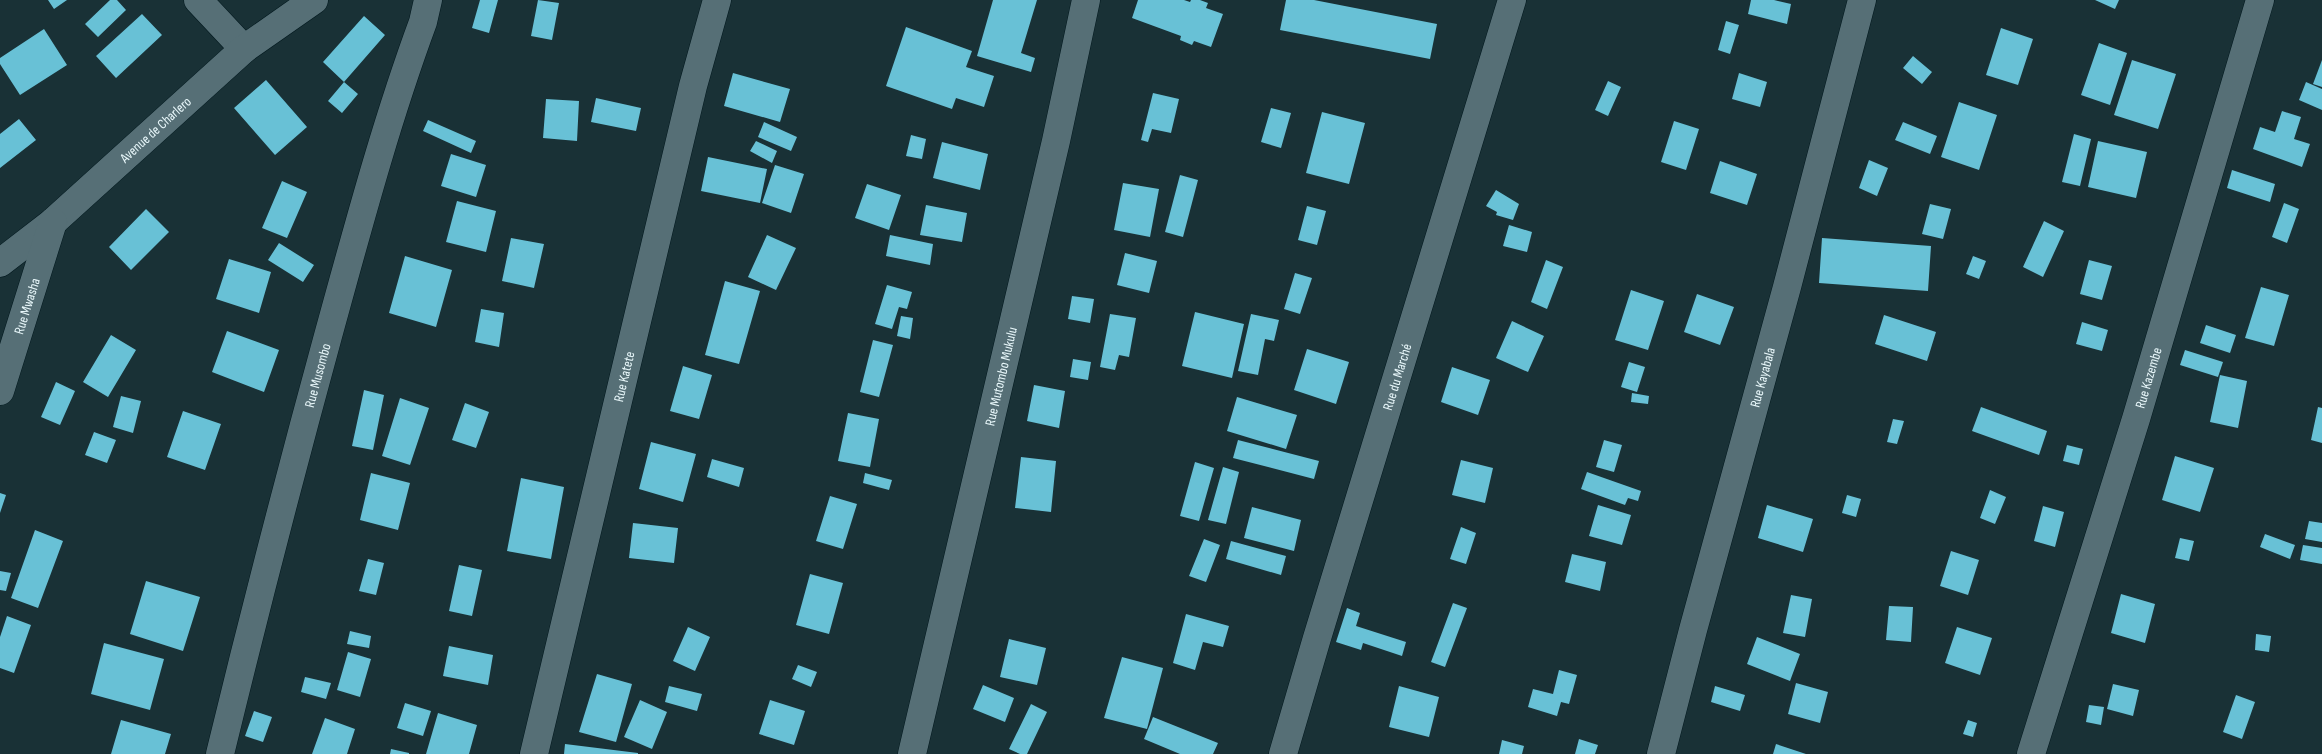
<svg xmlns="http://www.w3.org/2000/svg" width="2322" height="754" viewBox="0 0 2322 754" font-family="'Sofia Sans Condensed',sans-serif">
<rect width="100%" height="100%" fill="#193136"/>
<!-- building -->
<path fill="#68c1d6" d="M48,0H67L54,9Z
M110,0H117L126,10L98,37L85,24Z
M480,0H498L489,33L472,28Z
M538,0L559,3L552,40L531,36Z
M993,0H1037L1021,53L1035,58L1031,72L977,56Z
M1138,0H1184L1190,2L1191,0H1200L1208,3L1206,8L1223,14L1211,47L1194,41L1192,45L1180,40L1181,36L1132,18Z
M1286,0H1314L1437,24L1430,59L1280,30Z
M1751,0H1774L1791,4L1787,24L1748,14Z
M2095,0H2119L2115,9Z
M142,14L162,35L116,78L96,56Z
M364,16L385,35L344,82L358,94L342,113L328,101L344,82L323,62Z
M1726,21L1739,25L1730,54L1718,50Z
M906,27L972,51L966,67L994,76L984,107L956,98L952,109L886,86Z
M2001,28L2033,39L2018,85L1986,75Z
M44,29L67,65L20,95L0,64V58Z
M2099,43L2127,53L2110,105L2081,95Z
M1913,56L1932,72L1922,84L1903,68Z
M2132,60L2176,74L2158,129L2114,115Z
M2322,60V87L2313,84Z
M733,73L790,89L780,122L724,106Z
M1739,73L1767,82L1760,107L1732,99Z
M266,80L307,127L275,155L234,108Z
M1608,81L1621,87L1608,116L1595,110Z
M2306,82L2322,89V110L2299,100Z
M1153,93L1179,99L1171,133L1152,129L1148,142L1141,140Z
M596,98L641,108L636,131L591,122Z
M546,99L579,101L577,141L543,138Z
M1959,102L1997,115L1979,170L1941,157Z
M1271,108L1291,113L1281,148L1261,142Z
M2282,111L2301,117L2294,139L2310,144L2302,167L2253,149L2260,127L2275,132Z
M1322,112L1365,123L1349,184L1306,173Z
M19,119L36,140L0,168V134Z
M428,120L476,141L471,153L423,131Z
M1674,121L1699,129L1686,170L1661,162Z
M764,122L797,137L791,151L758,137Z
M1903,122L1937,136L1930,154L1895,140Z
M2074,134L2091,139L2080,186L2062,182Z
M911,135L926,139L922,159L906,156Z
M756,141L777,151L772,163L750,151Z
M2098,141L2147,152L2136,198L2088,187Z
M942,142L988,154L980,190L933,178Z
M451,154L486,165L476,197L441,186Z
M708,157L767,169L760,203L701,191Z
M1869,160L1888,168L1877,196L1859,188Z
M1720,161L1757,174L1747,205L1710,193Z
M775,165L804,174L791,213L762,203Z
M2232,170L2275,184L2270,202L2227,188Z
M1180,175L1198,180L1183,237L1165,232Z
M282,181L307,192L287,238L262,228Z
M1123,183L1159,189L1150,237L1114,230Z
M867,184L901,195L889,230L855,218Z
M1496,190L1519,204L1513,220L1496,215L1497,212L1486,206Z
M457,201L496,211L486,252L446,242Z
M2284,203L2299,209L2287,243L2272,237Z
M1930,204L1951,209L1943,239L1922,234Z
M926,205L967,213L962,242L920,235Z
M1307,206L1326,211L1317,245L1298,240Z
M146,209L169,232L131,270L109,247Z
M2044,221L2064,231L2043,277L2023,267Z
M1509,225L1532,232L1527,252L1503,246Z
M767,235L796,248L776,290L748,277Z
M890,235L933,244L930,265L886,256Z
M511,238L544,244L534,288L502,281Z
M1822,238L1931,246L1928,291L1819,283Z
M279,243L314,265L303,282L268,260Z
M1125,253L1157,261L1149,293L1117,285Z
M405,256L452,270L436,327L389,313Z
M1973,256L1986,261L1979,279L1966,274Z
M229,259L271,272L259,313L216,299Z
M1546,260L1563,267L1547,309L1531,302Z
M2089,260L2112,266L2102,300L2080,294Z
M1295,273L1312,278L1300,314L1284,309Z
M725,281L760,291L739,364L705,355Z
M887,285L912,292L907,309L899,307L892,329L875,324Z
M2261,287L2289,295L2274,346L2245,338Z
M1631,290L1664,301L1648,350L1615,340Z
M1697,294L1734,307L1720,345L1684,332Z
M1072,296L1094,299L1090,323L1068,319Z
M481,309L504,313L499,347L475,342Z
M1195,312L1244,324L1232,378L1182,366Z
M1110,314L1136,318L1129,357L1119,355L1115,370L1100,367Z
M1251,314L1279,320L1274,341L1265,339L1258,375L1238,371Z
M1884,315L1936,332L1927,361L1875,344Z
M901,316L913,318L910,339L897,336Z
M1512,321L1544,336L1528,372L1496,358Z
M2082,322L2108,330L2102,351L2076,344Z
M2206,325L2236,335L2230,353L2200,343Z
M227,331L279,350L264,392L212,372Z
M111,335L136,350L108,397L83,382Z
M873,340L893,345L879,397L860,392Z
M1307,349L1349,362L1336,404L1294,390Z
M2185,350L2223,362L2218,377L2180,365Z
M1073,359L1091,362L1088,380L1070,377Z
M1629,362L1645,367L1637,392L1621,387Z
M683,366L712,375L699,419L670,411Z
M1452,367L1490,380L1478,415L1441,402Z
M2220,375L2247,381L2238,428L2210,422Z
M56,382L75,391L60,425L41,417Z
M1034,385L1065,391L1059,428L1027,421Z
M364,390L384,395L373,450L352,446Z
M1632,393L1649,396L1648,404L1631,402Z
M121,396L141,401L133,433L113,427Z
M1237,397L1297,415L1286,449L1227,431Z
M400,398L429,408L410,465L382,456Z
M465,403L489,412L476,448L452,440Z
M1981,407L2047,431L2039,455L1972,431Z
M2318,407L2322,408V443L2311,440Z
M183,411L221,424L205,470L167,457Z
M848,413L879,419L870,467L838,461Z
M1893,419L1904,421L1897,444L1887,442Z
M94,432L116,440L107,463L85,455Z
M1238,440L1319,461L1314,479L1233,458Z
M1604,440L1622,445L1614,472L1596,467Z
M651,442L696,454L683,502L639,489Z
M2067,445L2083,449L2079,465L2063,461Z
M2175,456L2214,468L2200,512L2162,500Z
M1021,457L1056,461L1051,512L1015,508Z
M712,459L744,468L739,487L707,477Z
M1461,460L1493,468L1485,503L1452,495Z
M1195,462L1214,468L1199,521L1180,516Z
M1223,467L1239,472L1226,524L1208,520Z
M1587,472L1641,491L1638,501L1628,498L1625,505L1581,489Z
M371,473L410,483L398,530L360,520Z
M865,473L892,480L889,490L863,483Z
M521,478L564,487L551,559L507,551Z
M1990,490L2006,497L1995,524L1980,518Z
M0,493L6,495L0,513Z
M1847,495L1861,499L1856,517L1842,513Z
M830,496L857,504L843,549L816,541Z
M1598,505L1631,515L1622,545L1589,536Z
M1767,505L1813,519L1803,552L1758,538Z
M2043,506L2064,512L2055,547L2034,541Z
M1252,507L1301,520L1294,551L1244,538Z
M2309,521L2322,523V542L2305,539Z
M633,523L678,528L674,563L629,558Z
M1461,527L1476,533L1466,564L1450,559Z
M35,530L63,541L38,608L11,598Z
M2265,534L2295,545L2290,559L2260,547Z
M2180,538L2194,541L2189,561L2175,558Z
M1204,539L1220,545L1206,582L1189,576Z
M1231,541L1286,556L1281,575L1226,559Z
M2303,545L2322,548V564L2300,560Z
M1951,551L1979,560L1968,595L1940,586Z
M1572,554L1606,562L1600,591L1565,582Z
M368,559L384,563L376,595L359,591Z
M459,565L482,570L472,616L449,611Z
M0,571L11,573L6,591L0,590Z
M810,574L843,583L829,634L796,625Z
M146,581L200,597L183,651L130,634Z
M2121,594L2155,604L2145,643L2111,633Z
M1791,595L1812,599L1805,637L1783,633Z
M1453,603L1467,608L1445,667L1431,662Z
M1889,606L1913,607L1911,642L1886,640Z
M1347,608L1360,613L1356,626L1406,642L1402,656L1363,643L1361,650L1336,642Z
M1186,614L1229,626L1223,647L1203,642L1195,670L1173,663Z
M7,616L31,625L14,673L0,668V637Z
M688,627L710,637L695,671L673,661Z
M1957,627L1992,638L1980,675L1945,663Z
M350,631L371,636L369,648L347,644Z
M2256,634L2271,636L2269,652L2255,650Z
M1757,637L1800,654L1790,681L1747,664Z
M1009,639L1046,648L1037,685L1000,677Z
M104,643L164,659L150,710L91,694Z
M449,646L493,655L488,685L443,676Z
M348,652L371,659L360,697L337,690Z
M1122,657L1163,668L1147,729L1104,718Z
M798,665L817,672L811,687L792,679Z
M1559,670L1577,675L1569,704L1561,702L1557,716L1528,707L1533,689L1553,694Z
M597,674L632,684L616,742L579,732Z
M305,677L331,683L326,699L301,692Z
M1796,683L1828,692L1820,723L1788,714Z
M2113,684L2139,690L2133,716L2107,709Z
M983,685L1014,698L1005,722L973,709Z
M669,686L702,694L697,711L665,702Z
M1399,686L1439,697L1429,737L1389,727Z
M1715,686L1745,695L1740,711L1711,702Z
M2236,695L2255,702L2242,739L2223,732Z
M640,700L667,712L652,749L624,737Z
M770,700L805,711L794,745L759,734Z
M405,703L431,711L423,736L397,728Z
M1031,704L1047,712L1027,754H1020L1009,749Z
M2089,705L2104,707L2101,725L2086,722Z
M254,711L272,717L263,742L245,736Z
M438,713L477,725L469,754H426Z
M1153,717L1218,743L1213,754H1180L1144,739Z
M325,718L355,729L347,754H312Z
M121,720L171,734L165,754H111Z
M1968,720L1977,723L1973,737L1963,734Z
M1579,739L1598,745L1595,754H1575Z
M1502,740L1524,746L1522,754H1499Z
M565,744L638,753V754H564Z
M1776,744L1806,754H1773Z
M391,749L409,753V754H390Z"/>
<g fill="none" stroke-linecap="round" stroke-linejoin="round">
<defs>
<g id="street">
<path d="M198,0L244,49"/>
<path id="s1" d="M0,263L53,222L244,49L314,0"/>
<path id="s2" d="M0,391L53,222"/>
<path id="s3" d="M220,754C254,614 290,475 328,336C357,231 385,125 423,22L428,0"/>
<path id="s4" d="M534,754L693,86L717,0"/>
<path id="s5" d="M912,754L1056,141L1086,0"/>
<path id="s6" d="M1283,754L1317,638L1512,0"/>
<path id="s7" d="M1661,754L1693,630L1787,287L1862,0"/>
<path id="s8" d="M2031,754L2136,419L2260,0"/>
</g>
</defs>
<!-- street casing -->
<use href="#street" stroke="#02181e" stroke-width="29"/>
<!-- street -->
<use href="#street" stroke="#566f76" stroke-width="28"/>
</g>
<g text-anchor="middle" stroke-width="5" stroke-linejoin="round" paint-order="stroke">
<!-- street labels -->
<g font-size="14" fill="#e8f7fa" stroke="#0f272c">
<text dy="5" stroke="none"><textPath href="#s1" startOffset="205">Avenue de Charlero</textPath></text>
<text dy="5" stroke="none"><textPath href="#s2" startOffset="89">Rue Mwasha</textPath></text>
<text dy="5" stroke="none"><textPath href="#s3" startOffset="391">Rue Musombo</textPath></text>
<text dy="5" stroke="none"><textPath href="#s6" startOffset="394">Rue du Marché</textPath></text>
<text dy="5" stroke="none"><textPath href="#s4" startOffset="388">Rue Katete</textPath></text>
<text dy="5" stroke="none"><textPath href="#s5" startOffset="388">Rue Mutombo Mukulu</textPath></text>
<text dy="5" stroke="none"><textPath href="#s7" startOffset="390">Rue Kayabala</textPath></text>
<text dy="5" stroke="none"><textPath href="#s8" startOffset="394">Rue Kazembe</textPath></text>
</g>
</g>
</svg>
